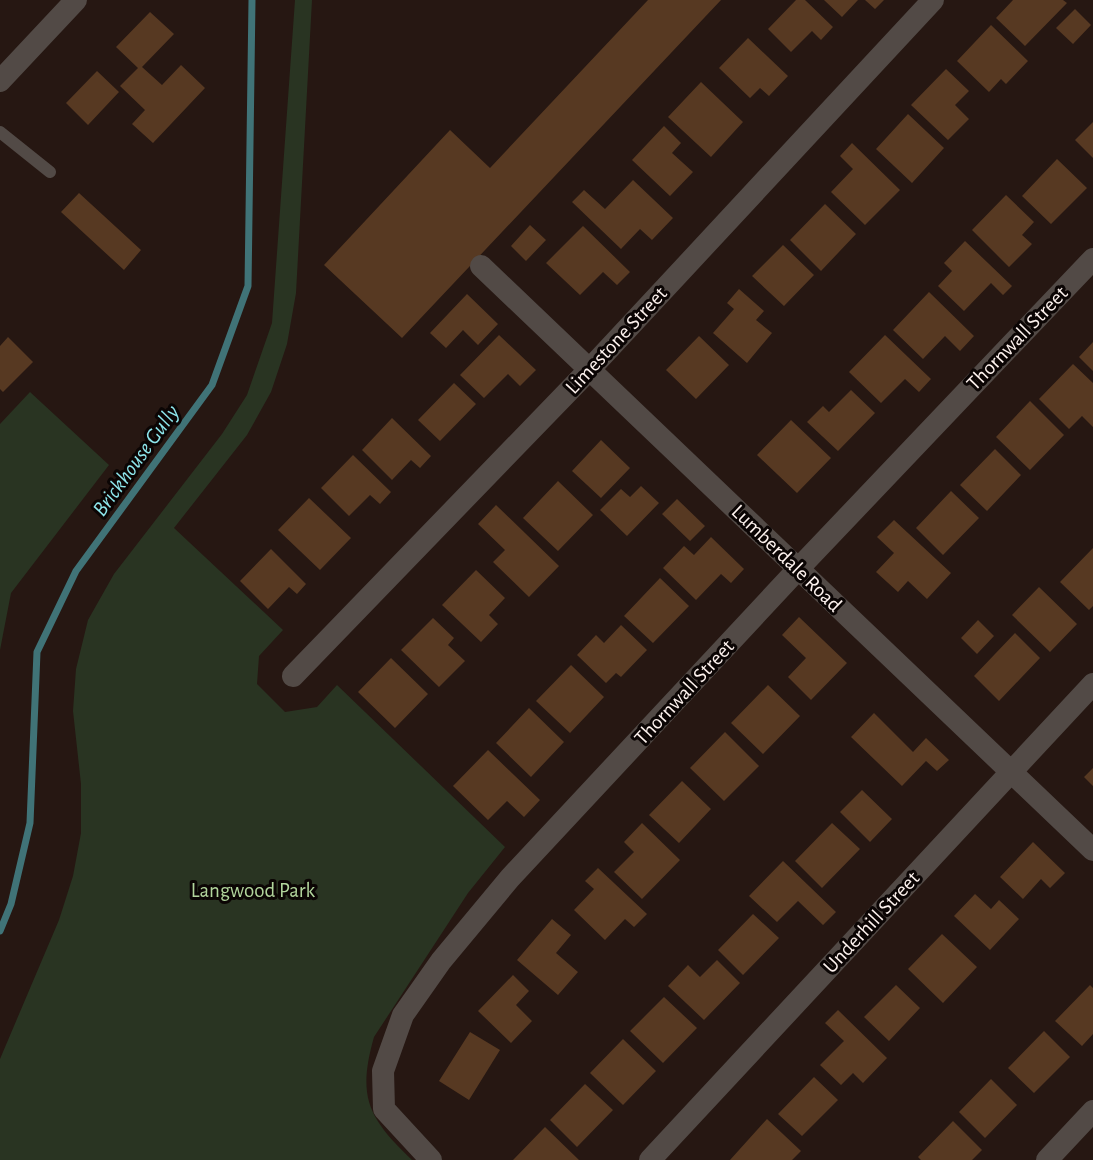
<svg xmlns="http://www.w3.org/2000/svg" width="1093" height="1160" viewBox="0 0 1093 1160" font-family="'Alegreya Sans',sans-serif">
<rect width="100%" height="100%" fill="#261712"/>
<!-- green -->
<path fill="#293422" d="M295,0H312L296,293L287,344L271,392L247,435L174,528L283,630L259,656L257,684L285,712L317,707L337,685L505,847L468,893L374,1037C357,1097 368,1118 412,1160H0V1059L59,920L73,876L81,833V784L73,711L76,669L88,620L114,574L222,434L247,395L272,323Z
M30,392L109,465L11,593L0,650V424Z"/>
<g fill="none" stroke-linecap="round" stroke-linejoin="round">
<!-- stream -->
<path stroke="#407377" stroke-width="7" d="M0,931L11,904L30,823L37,652L76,571L212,385L248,286L252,0"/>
</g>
<!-- building -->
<path fill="#573922" d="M648,0H721L402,338L324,265L450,130L490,168Z
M796,0H805L833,27L821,40L812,31L791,52L768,29Z
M824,0H858L842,17Z
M865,0H884L875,9Z
M1013,0H1063L1067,3L1025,46L996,18Z
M1075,9L1091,25L1073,44L1056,28Z
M150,12L174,34L142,67L162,85L181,65L205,88L153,143L132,124L145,110L120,86L138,68L116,47Z
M991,25L1028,61L1006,84L1001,79L989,92L957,61Z
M748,38L788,76L769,96L760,88L750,98L719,68Z
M946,69L969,91L955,105L969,119L948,140L911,105Z
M97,71L119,92L88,125L66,103Z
M701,82L743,122L711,157L668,117Z
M908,114L944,148L912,183L876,149Z
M1093,122V158L1075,140Z
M664,126L681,143L672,153L693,172L670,196L632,160Z
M852,143L900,190L865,225L831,192L853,169L840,156Z
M1057,159L1087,188L1051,224L1022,196Z
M633,180L673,218L652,240L640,229L621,249L572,202L584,190L605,209Z
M79,193L141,250L124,270L61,212Z
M1006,195L1034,222L1022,235L1032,244L1009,267L972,230Z
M825,204L856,234L821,271L790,240Z
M530,225L546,240L526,261L511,246Z
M583,226L630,272L617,285L603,272L580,295L546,263Z
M965,241L1012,286L1003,295L991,283L964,311L938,286L952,271L944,263Z
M783,245L814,275L784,306L752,276Z
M739,289L764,311L756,320L772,333L747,363L713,333L734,309L727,303Z
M929,292L974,336L960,351L945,336L923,359L893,330Z
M467,294L498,324L478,345L463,330L446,348L430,333Z
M499,335L536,370L520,386L508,374L484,398L460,375Z
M885,335L931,379L919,392L905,379L881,403L849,372Z
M699,336L729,365L696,399L666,370Z
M8,337L33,362L3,392L0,389V346Z
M1093,342V371L1079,357Z
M1073,364L1093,383V427L1082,416L1069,429L1039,399Z
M454,383L476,404L440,441L418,420Z
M851,390L875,413L838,451L807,422L823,406L829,412Z
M1030,401L1064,435L1030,470L996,437Z
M392,418L431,456L420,468L411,460L392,480L362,450Z
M791,420L831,458L797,493L757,455Z
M601,440L630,468L601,498L572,471Z
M995,449L1021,475L987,511L960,485Z
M353,455L391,492L380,504L370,495L349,516L321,488Z
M558,481L593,515L558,551L523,518Z
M641,486L659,503L627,536L600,510L621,489L630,497Z
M951,491L979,518L943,555L916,528Z
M309,498L351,538L320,570L278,530Z
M677,499L705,526L690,541L662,514Z
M496,505L559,566L529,597L493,562L505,550L478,524Z
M894,520L951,573L927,599L908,581L898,592L876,572L894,553L877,537Z
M711,537L744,569L731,583L721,574L696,600L663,568L684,546L694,555Z
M1093,548V606L1089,610L1060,582Z
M271,549L306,584L297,594L289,587L268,609L240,581Z
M476,570L505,598L489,615L498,624L481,642L442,605Z
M660,578L689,606L653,643L624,616Z
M1039,587L1077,624L1050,652L1012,615Z
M799,617L847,663L811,700L788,677L806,658L782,635Z
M433,618L454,638L448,645L465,661L439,687L401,650Z
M978,620L994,636L977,654L961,638Z
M621,625L647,650L621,677L616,673L606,683L577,655L596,635L604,643Z
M1015,633L1040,658L999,701L974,676Z
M391,658L428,694L395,728L358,692Z
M571,665L604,697L570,733L536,701Z
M768,685L800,716L763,754L731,723Z
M529,708L564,742L531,777L496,743Z
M874,713L913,752L926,738L949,760L937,771L926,761L902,786L851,737Z
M725,732L759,766L724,801L690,768Z
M488,750L540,800L524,817L507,801L488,820L453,786Z
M1093,768V786L1084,777Z
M682,781L711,809L679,843L649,815Z
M862,790L892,819L870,842L840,812Z
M642,823L680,860L642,899L614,872L634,852L624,842Z
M832,823L860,849L822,888L795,861Z
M1033,842L1065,873L1050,888L1041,879L1023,899L1000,877Z
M783,861L836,912L823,925L798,901L777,922L749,896Z
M598,868L647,914L634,927L625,919L605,940L574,910L594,889L585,881Z
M975,894L991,909L999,900L1019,919L990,950L954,916Z
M753,914L779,938L743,975L718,950Z
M552,919L571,935L556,953L578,972L558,995L517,960Z
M942,934L977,967L943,1003L908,969Z
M717,960L740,983L704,1020L668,986L688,965L700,977Z
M513,975L529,991L516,1005L532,1021L511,1043L478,1011Z
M896,985L920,1008L889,1041L864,1017Z
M1090,985L1093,988V1034L1082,1046L1055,1021Z
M664,997L697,1028L663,1063L630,1031Z
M838,1010L887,1058L863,1083L853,1073L841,1085L820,1065L844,1041L825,1023Z
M1044,1031L1070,1057L1034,1093L1008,1068Z
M470,1032L500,1050L469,1100L439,1081Z
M623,1039L656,1071L623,1105L590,1073Z
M814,1077L838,1100L802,1136L778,1114Z
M991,1079L1017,1105L985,1138L959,1112Z
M585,1084L613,1110L577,1147L550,1120Z
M767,1119L801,1151L792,1160H730Z
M953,1121L982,1150L972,1160H921L918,1157Z
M545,1127L579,1160H513Z"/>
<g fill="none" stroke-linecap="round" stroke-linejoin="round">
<!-- service -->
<path stroke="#524a46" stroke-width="12" d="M0,132L50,172"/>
<!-- minor -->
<path stroke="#524a46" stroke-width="22" d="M0,81L76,0
M481,266L1093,850
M293,676L589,370L933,0
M431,1160L384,1109L383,1071L403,1015L441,961L510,878L799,568L1093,259
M650,1160L1093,684
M1047,1160L1093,1111"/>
</g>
<g text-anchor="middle" stroke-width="6" stroke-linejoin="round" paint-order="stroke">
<!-- street labels -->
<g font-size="21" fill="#fdf2ee" stroke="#0b0504">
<text transform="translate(1017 338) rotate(-46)" y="7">Thornwall Street</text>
<text transform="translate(616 340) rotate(-47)" y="7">Limestone Street</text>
<text transform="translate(787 558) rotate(44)" y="7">Lumberdale Road</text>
<text transform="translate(684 692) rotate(-47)" y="7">Thornwall Street</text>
<text transform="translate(871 922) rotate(-47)" y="7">Underhill Street</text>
</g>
<!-- park labels -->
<g font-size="21" fill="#b1d59c" stroke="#0b0504">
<text x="253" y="897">Langwood Park</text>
</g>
<!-- water labels -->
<g font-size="22" font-style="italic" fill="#8ee6ec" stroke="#0b0504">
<text transform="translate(135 460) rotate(-54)" y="8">Brickhouse Gully</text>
</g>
</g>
</svg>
